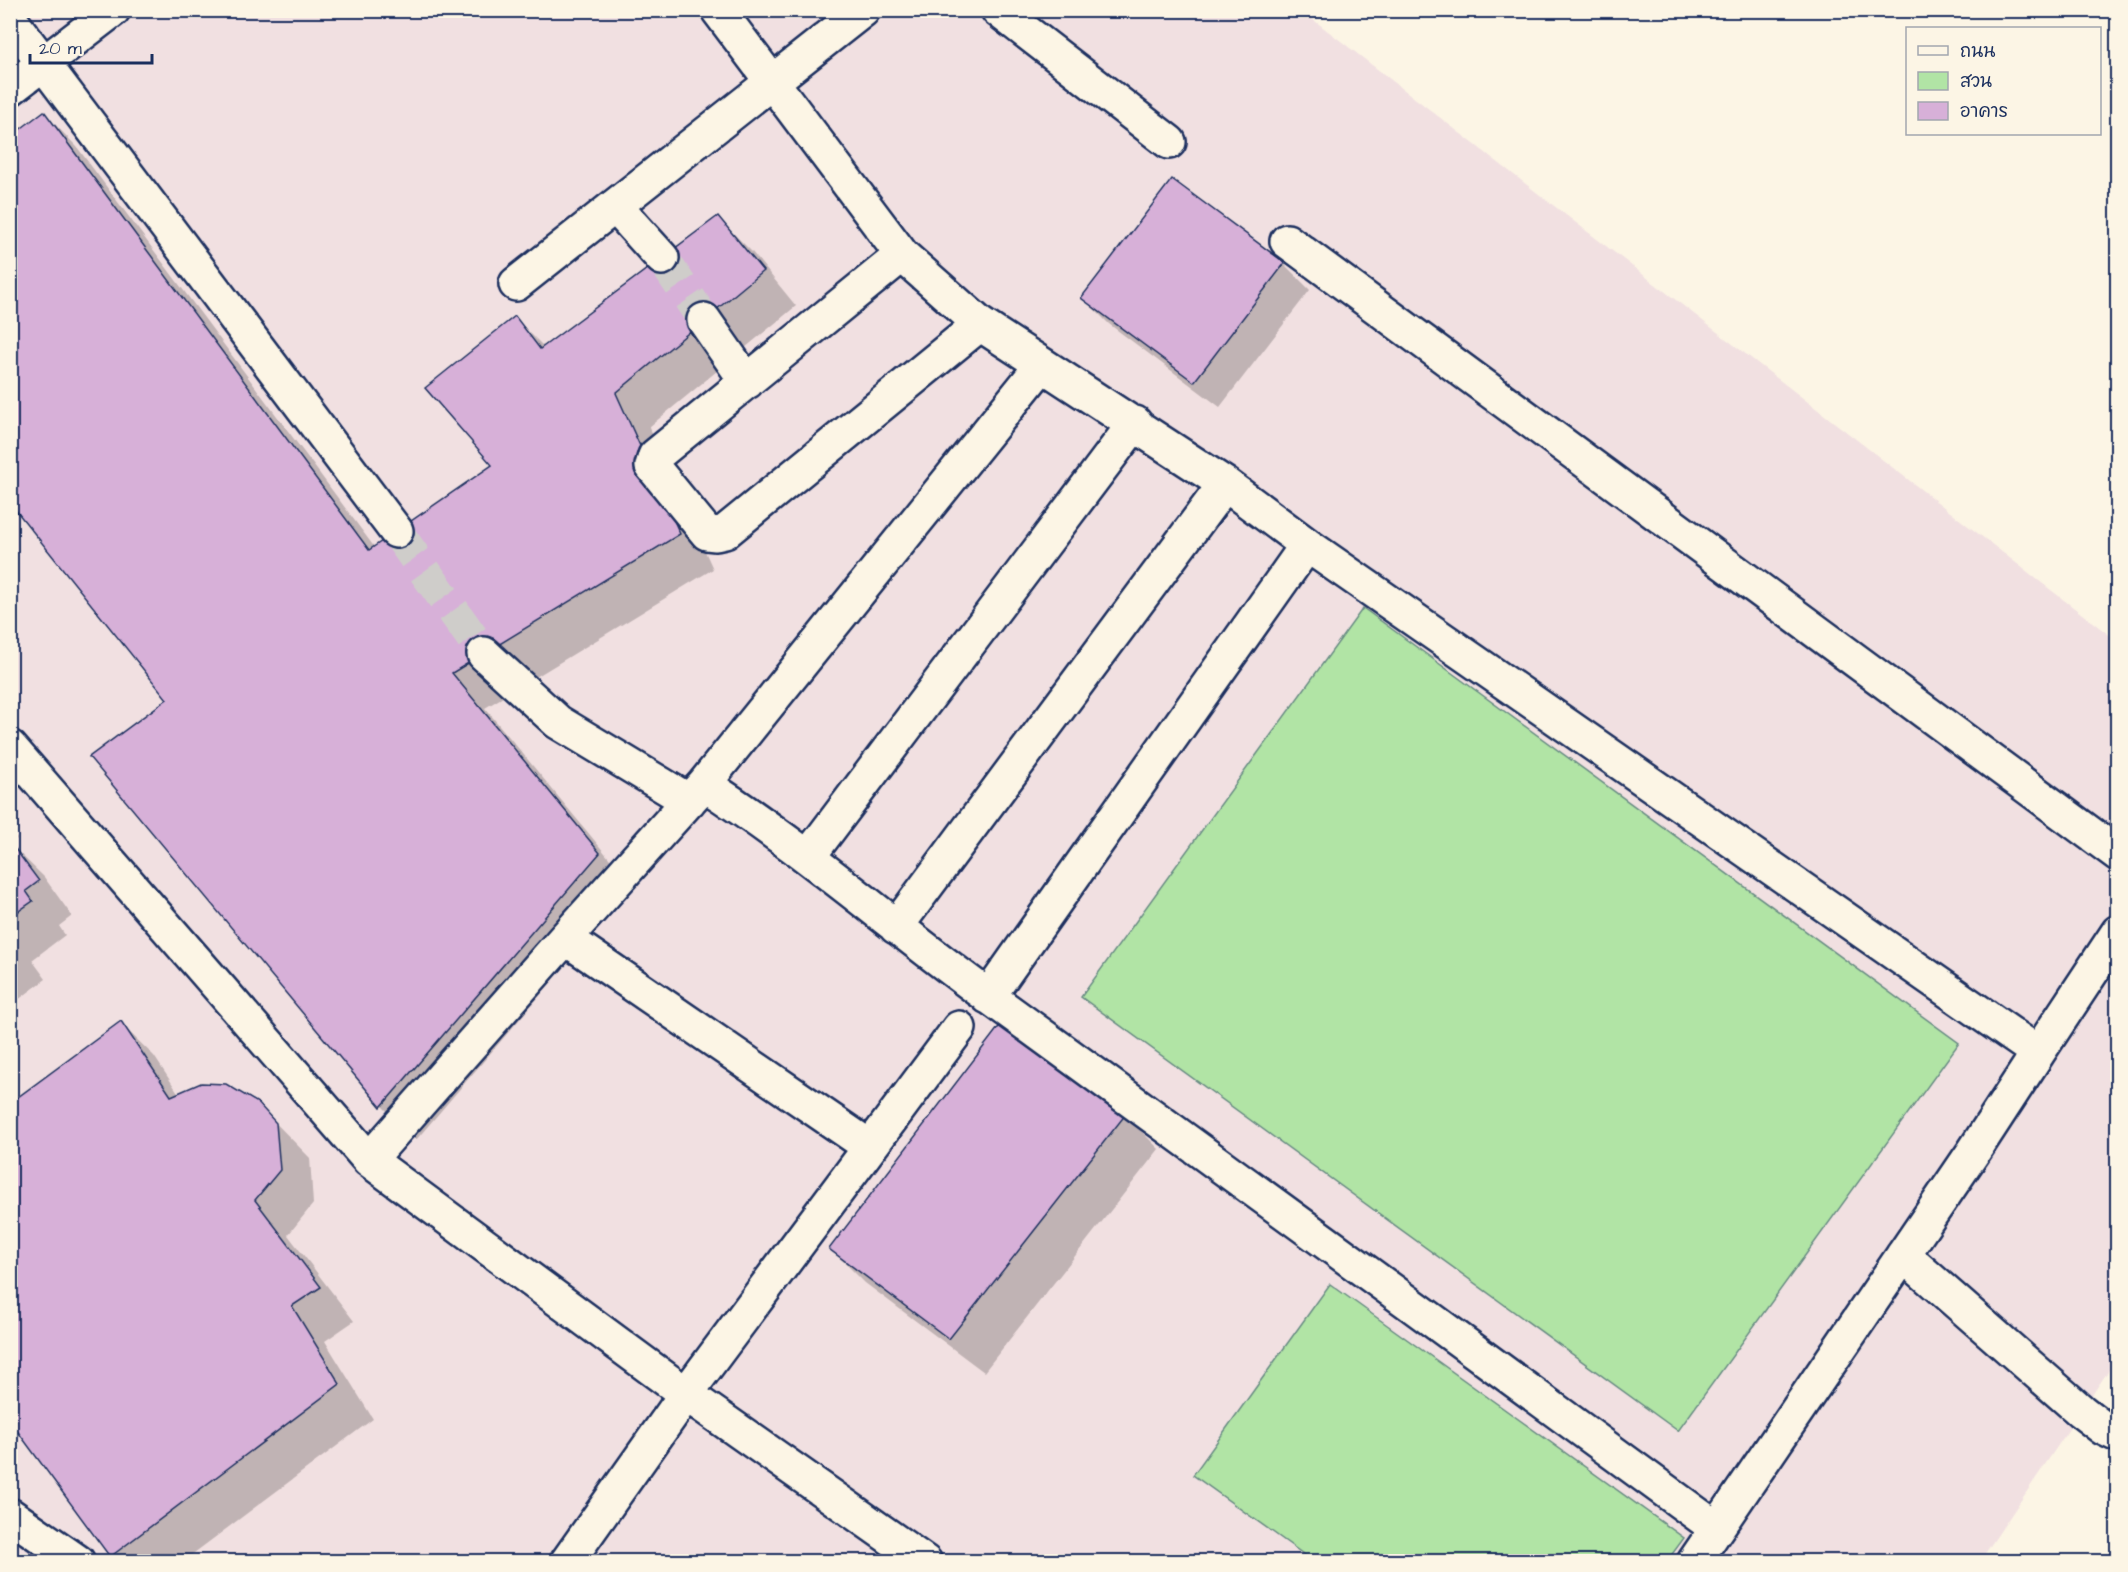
<svg xmlns="http://www.w3.org/2000/svg" width="2128" height="1572" viewBox="0 0 2128 1572" font-family="'Architects Daughter','Playpen Sans Thai',sans-serif">
<rect width="100%" height="100%" fill="#fcf5e5"/>
<filter id="ink" filterUnits="userSpaceOnUse"><feTurbulence type="fractalNoise" baseFrequency=".0167" numOctaves="2"/><feDisplacementMap in="SourceGraphic" scale="12" xChannelSelector="R" yChannelSelector="G"/><feConvolveMatrix kernelMatrix="1 2 1 2 8 2 1 2 1" color-interpolation-filters="sRGB"/></filter>
<g filter="url(#ink)">
<!-- built -->
<path fill="#f1e0e1" d="M11,11H1302L2117,641V1358L1980,1561L11,1562Z"/>
<!-- green -->
<path fill="#b1e4a5" stroke="#668a82" stroke-width="1.5" d="M1363,608L1959,1043L1678,1431L1081,997Z
M1330,1284L1684,1538L1667,1561H1313L1193,1475Z"/>
<!-- shadow -->
<path fill="#0003" d="M44,113L77,147L375,548L494,465L515,318L544,347L718,218L752,252L796,306L649,427L713,569L485,708L633,887L416,1140L382,1106L91,758L169,699Z
M1284,264L1310,290L1220,407L1109,324L1083,298Z
M10,830L17,839L10,843Z
M10,844L44,877L72,916L59,926L65,935L32,960L46,979L10,1006Z
M120,1023L154,1056L179,1094L257,1104L310,1158L313,1204L288,1235L354,1321L325,1341L373,1419L182,1562H117L22,1434L10,1439V1106Z
M1125,1115L1159,1149L984,1372L865,1283L831,1249Z"/>
<!-- building -->
<path fill="#d7b0d8" stroke="#1b2f5e" stroke-width="1.5" d="M44,111L369,550L492,465L425,388L515,316L540,349L718,216L763,271L616,393L680,534L452,673L600,853L381,1107L89,757L167,699L10,503V137Z
M1172,179L1285,263L1194,382L1081,298Z
M10,842L39,881L26,891L33,901L10,917Z
M121,1021L171,1096L201,1083L226,1084L258,1103L276,1123L280,1170L255,1200L321,1287L292,1306L340,1384L110,1557L10,1421V1103Z
M1001,1024L1126,1114L949,1339L829,1249Z"/>
<g fill="none" stroke-linecap="round" stroke-linejoin="round">
<!-- minor-tunnel -->
<path stroke="#cfcdca" stroke-width="33" stroke-dasharray="33 16" stroke-linecap="butt" d="M662,258L704,320
M396,531L484,654"/>
<defs>
<path id="minor" d="M718,10L902,255L980,324L1225,484L1307,545L2038,1053L1974,1151L1694,1562
M998,10L1169,142
M10,19L396,531
M10,89L113,10
M615,206L662,258
M1287,241L2118,854
M902,255L655,456L652,466L707,533L716,534L725,532L980,324
M516,284L863,10
M704,320L747,382
M484,654L558,722L689,801
M10,747L369,1160L686,1394L925,1562
M704,784C805,849 895,929 992,999C1234,1175 1475,1351 1716,1528
M808,857L1135,423
M896,927L1225,484
M565,938L870,1147
M988,997L1307,545
M2038,1053L2118,932
M369,1160L565,938L704,784L1042,365
M1903,1255L2081,1411L2103,1428L2118,1435
M10,1515L78,1562
M567,1562L686,1394L959,1028"/>
</defs>
<!-- minor casing -->
<use href="#minor" stroke="#1b2f5e" stroke-width="38"/>
<!-- minor -->
<use href="#minor" stroke="#fcf5e5" stroke-width="33"/>
</g>
</g>
<!-- margin -->
<rect width="2128" height="1572" fill="none" stroke="#fcf5e5" stroke-width="36"/>
<rect x="18" y="18" width="2092" height="1536" fill="none" stroke="#1b2f5e" stroke-width="2" filter="url(#ink)"/>
<!-- legend -->
<rect x="1906" y="27" width="195" height="108" fill="#fcf5e5" stroke="#a2a6af" stroke-width="1.5"/>
<rect x="1918" y="46" width="30" height="9" fill="#fcf5e5" stroke="#a2a6af" stroke-width="1.5"/>
<text x="1960" y="57" font-size="18" fill="#1b2f5e">ถนน</text>
<rect x="1918" y="72" width="30" height="18" fill="#b1e4a5" stroke="#a2a6af" stroke-width="1.5"/>
<text x="1960" y="87" font-size="18" fill="#1b2f5e">สวน</text>
<rect x="1918" y="102" width="30" height="18" fill="#d7b0d8" stroke="#a2a6af" stroke-width="1.5"/>
<text x="1960" y="117" font-size="18" fill="#1b2f5e">อาคาร</text>
<!-- scale -->
<path d="M30 54v9h122v-9" fill="none" stroke="#1b2f5e" stroke-width="3"/>
<text x="39" y="54" font-size="18" fill="#1b2f5e" stroke="#fcf5e5" stroke-width="4.5" paint-order="stroke">20 m</text>
</svg>
